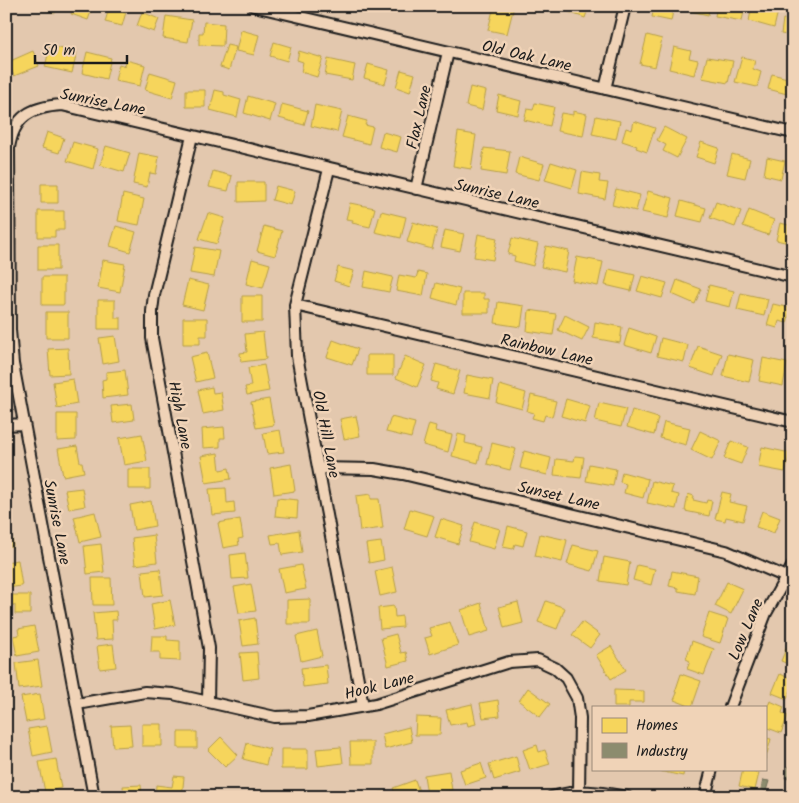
<svg xmlns="http://www.w3.org/2000/svg" width="799" height="803" viewBox="0 0 799 803" font-family="Kalam,sans-serif">
<rect width="100%" height="100%" fill="#e3c8ae"/>
<filter id="ink" filterUnits="userSpaceOnUse"><feTurbulence type="fractalNoise" baseFrequency=".02" numOctaves="2"/><feDisplacementMap in="SourceGraphic" scale="10" xChannelSelector="R" yChannelSelector="G"/><feConvolveMatrix kernelMatrix="1 2 1 2 8 2 1 2 1" color-interpolation-filters="sRGB"/></filter>
<g filter="url(#ink)">
<!-- homes -->
<path fill="#f6d55c" stroke="#b59e49" d="M47,6H57L55,13L46,10Z
M74,6H93L88,20L71,14Z
M384,6H403L402,11Z
M494,6H514L507,34L488,30Z
M552,6H589L585,18Z
M654,6H674L671,21L652,17Z
M691,6H710L708,15L690,11Z
M717,6H745L742,21L715,16Z
M752,6H760L778,11L774,28L749,21Z
M109,8L126,12L122,26L105,22Z
M142,12L159,19L154,32L137,26Z
M166,16L192,20L188,42L163,38Z
M783,19L793,21V36L781,34Z
M204,22L224,24L223,46L199,45V33H203Z
M241,30L259,35L254,55L236,51Z
M647,35L662,39L655,67L640,64Z
M274,42L291,47L287,61L270,56Z
M227,45L236,47L229,70L220,67Z
M50,46L77,52L72,73L45,67Z
M674,47L691,51L689,58L698,60L694,75L669,69Z
M33,51L39,66L14,76L8,62Z
M299,51L323,58L317,77L301,72L303,62L297,60Z
M87,52L111,58L106,79L82,73Z
M707,57L733,61L728,83L702,78Z
M742,57L755,60L753,69L761,72L757,87L735,82Z
M328,59L355,65L352,80L325,75Z
M126,60L145,65L140,86L115,81L119,64L125,66Z
M368,64L389,70L385,84L364,78Z
M401,70L415,74L410,92L396,87Z
M150,72L177,80L172,98L145,90Z
M772,74L791,79L787,94L768,89Z
M470,87L486,91L482,110L466,106Z
M186,90H205V107H186Z
M215,90L224,92V95L241,100L237,117L210,110Z
M499,95L521,101L518,115L496,110Z
M248,96L275,104L270,121L244,113Z
M535,103L554,107L550,126L524,120L527,109L533,110Z
M282,104L308,111L304,125L279,118Z
M315,105L342,111L337,132L311,126Z
M573,111L587,114L583,136L557,131L561,113L573,115Z
M348,116L367,121L365,125L373,127L369,144L342,137Z
M596,116L620,121L616,139L592,134Z
M634,121L655,128L647,152L636,148L637,146L622,141L626,128L632,130Z
M664,127L687,139L677,158L663,151L666,145L657,140Z
M47,132L64,138L59,153L42,148Z
M383,132L401,137L397,152L379,147Z
M458,132L476,135L471,169L453,166Z
M73,142L98,149L93,169L67,161Z
M701,142L719,148L714,163L696,157Z
M106,146L130,153L124,172L100,165Z
M484,148L510,151L506,175L481,171Z
M139,153L159,157L156,174L150,173L147,187L133,184Z
M732,154L750,159L745,178L727,174Z
M519,157L544,164L539,180L515,174Z
M767,157L785,161L781,179L764,175Z
M551,162L577,170L572,188L545,180Z
M213,171L232,176L228,191L209,187Z
M582,172L600,175L599,182L608,183L605,199L579,194Z
M238,182H264V201L238,202Z
M41,184H58V203H41Z
M276,186L295,191L291,205L272,200Z
M616,189L640,195L636,211L612,205Z
M648,191L673,198L668,218L642,212Z
M123,194L144,199L139,225L118,221Z
M681,201L706,208L702,222L677,216Z
M716,202L741,211L735,227L710,218Z
M350,203L375,208L370,227L352,223L353,220L346,219Z
M749,210L774,220L768,235L743,226Z
M38,211H64V230H55V237H38Z
M381,211L406,217L401,238L375,232Z
M208,213L225,218L217,244L199,239Z
M413,222L437,229L432,249L407,242Z
M780,223L793,226V244L776,240Z
M116,226L136,232L130,252L110,246Z
M264,226L282,231L275,256L257,251Z
M445,230L464,234L460,251L441,247Z
M478,234L497,238L493,260L474,257Z
M512,238L538,244L533,266L514,261L515,256L508,254Z
M38,245H58V270H38Z
M546,246L569,251L565,272L541,267Z
M195,247L219,251L214,277L190,273Z
M577,257L603,262L598,286L572,281Z
M252,259L270,264L263,288L246,284Z
M103,260L125,264L120,292L98,288Z
M338,267L354,271L349,286L334,281Z
M609,269L635,275L631,291L605,285Z
M366,271L393,277L389,292L363,287Z
M418,272L427,274L423,296L396,291L399,275L416,278Z
M642,276L667,283L662,298L637,291Z
M42,277H64V305H42Z
M188,280L209,285L203,310L182,305Z
M677,280L701,289L695,304L672,294Z
M436,283L460,289L456,305L432,298Z
M709,285L734,291L730,307L705,301Z
M463,293H484V299H489V313H463Z
M741,293L768,299L764,316L737,310Z
M242,296H262V322H242Z
M98,300H115V318H121V329H98Z
M498,302L524,306L521,327L495,323Z
M773,304L791,308L787,323L779,321L777,328L767,325Z
M529,310L556,314L553,335L527,331Z
M46,312H68V338H46Z
M565,315L589,327L582,341L558,330Z
M183,318H207V336H200V344H183Z
M595,322L622,327L620,343L593,338Z
M629,328L656,337L651,353L624,345Z
M263,332L266,359L241,362L240,353L247,352L245,334Z
M115,336L119,361L103,364L99,338Z
M661,338L688,345L684,362L657,356Z
M333,340L358,349L352,365L327,357Z
M698,346L722,354L714,376L690,368Z
M68,348L69,374L50,375L48,349Z
M207,353L213,378L196,382L190,357Z
M728,354L754,360L749,382L723,376Z
M367,355H393V375H367Z
M405,356L426,365L417,387L396,378Z
M763,358L787,363L783,386L759,381Z
M436,364L460,371L453,394L436,389L438,383L431,381Z
M264,365L269,391L247,395L245,387L251,386L248,368Z
M125,370L128,395L103,398L102,380L106,379V372Z
M467,375L493,380L490,398L464,393Z
M73,379L77,404L57,408L53,382Z
M500,385L526,393L522,409L496,402Z
M212,387L213,393L221,392L224,410L203,414L198,390Z
M531,395L556,401L552,417L545,415L543,421L532,418L534,413L527,411Z
M269,399L274,425L256,428L251,402Z
M566,399L590,406L585,423L561,416Z
M599,403L626,409L621,427L595,421Z
M132,404L134,420L113,423L111,406Z
M632,410L658,418L654,435L627,427Z
M57,414H76V440L57,441Z
M356,416L360,436L344,439L340,419Z
M391,417L415,423L411,438L386,432Z
M664,422L690,428L686,445L660,438Z
M429,424L436,426L435,431L452,435L448,452L423,445Z
M224,427L225,438H220V447L203,448L202,429Z
M280,430L284,452L267,454L263,433Z
M700,431L721,441L712,460L691,450Z
M142,434L147,461L124,465L119,438Z
M458,434L466,436L465,443L482,447L478,463L452,456Z
M731,441L748,447L741,464L724,458Z
M492,443L516,449L510,470L487,464Z
M77,446L80,462H82L84,472L63,476L58,449Z
M762,447L790,453L785,472L758,467Z
M524,451L551,458L547,475L520,468Z
M218,453L220,470L229,468L231,479L206,483L201,456Z
M575,456L584,457L581,478L554,475L556,459L574,461Z
M291,464L295,491L274,494L270,468Z
M589,464L616,469L613,486L586,481Z
M128,469H150V489H128Z
M622,472L648,479L643,498L624,493L626,484L620,482Z
M652,481L673,486L671,493L679,495L676,509L647,503Z
M82,488L85,506L69,509L65,490Z
M226,488L227,503L234,502L235,513L212,515L209,489Z
M722,492L731,494L729,502L747,506L743,521L726,517L725,521L715,519Z
M371,494V499H379L383,528L360,531L356,496Z
M688,494L694,496L693,500L706,503L707,500L712,501L709,516L685,511Z
M6,496L9,513L6,514Z
M277,498L298,500L297,518L275,516Z
M151,501L155,526L134,530L130,505Z
M410,509L434,516L427,536L404,529Z
M762,511L780,518L774,533L756,527Z
M95,512L101,537L80,542L74,517Z
M240,519L243,538L238,539L239,545L223,548L218,523Z
M441,519L464,526L458,544L435,537Z
M475,522L500,529L494,549L469,542Z
M508,526L527,531L523,546L515,544L513,549L503,547Z
M6,528H10L13,546L6,547Z
M299,530L302,552L282,555L280,543L272,544L270,535Z
M540,534L567,540L562,562L535,556Z
M154,535L157,562L135,565L132,538Z
M381,542L384,560L369,563L366,544Z
M101,544L104,572L87,574L84,546Z
M573,545L598,551L592,571L567,564Z
M245,553L248,578L232,579L230,555Z
M604,557L630,562L626,585L600,581Z
M18,560L22,586L6,588V562Z
M301,565L306,589L284,593L279,569Z
M637,565L655,569L651,585L633,580Z
M392,567L397,592L380,596L375,571Z
M160,569L163,595L145,597L142,571Z
M672,571L698,576L695,594L678,591V588L669,586Z
M92,578H111L112,605H93Z
M727,582L743,589L731,614L715,606Z
M251,584L256,611L239,613L234,587Z
M7,595H30V614H15V605H7Z
M310,599V624H287V600Z
M170,600L175,625L155,629L151,604Z
M546,601L565,608L557,629L538,622Z
M518,602L523,623L504,628L499,607Z
M481,603L489,631L469,637L461,610Z
M394,606L395,617L402,616L403,627L380,629L378,608Z
M116,611L117,620H112L113,639L96,640L93,613Z
M709,613L728,619L720,643L701,637Z
M255,618L258,644L243,646L239,621Z
M450,622L458,645L430,654L425,638L432,636L429,628Z
M582,622L600,635L590,648L572,635Z
M34,626L39,652L17,656L13,636L19,635L18,629Z
M317,631L322,656L301,661L296,636Z
M396,634L401,653L406,652L408,661L388,666L381,638Z
M152,636H167V640L180,641V661L160,660V652H151Z
M790,639L793,640V666L781,661Z
M692,641L714,649L704,675L687,669L690,661L686,659Z
M113,644L116,667L100,669L97,646Z
M611,646L626,670L611,679L596,655Z
M257,652L259,678L243,680L240,653Z
M38,660L42,686L19,689L16,663Z
M326,665L328,684L303,687L301,668Z
M681,674L701,681L692,707L674,700L677,693L675,692Z
M780,674L793,679V685L787,699L772,693Z
M528,688L550,704L540,717L519,701Z
M614,690L644,691V702H629V707H614Z
M40,694L44,719L26,722L21,697Z
M498,700L500,716L483,718L480,703Z
M770,701L784,707L782,713L788,716L781,733L765,727V713Z
M472,704L476,724L468,726L467,722L450,725L446,710Z
M416,717L441,718L440,735H415Z
M142,724H162V746H142Z
M130,725L132,746L113,747L111,726Z
M47,726L52,752L33,756L28,729Z
M409,727L412,742L385,749L382,734Z
M178,732H197V748H178Z
M221,737L238,755L225,767L208,750Z
M765,738L771,739L765,761Z
M350,742H373V764H351Z
M247,743L270,749L266,765L243,759Z
M537,745L539,752L545,750L550,764L530,770L523,750Z
M341,747L343,763L318,766L316,749Z
M281,749H308V769H281Z
M516,756L520,772L494,780L489,764Z
M56,759L61,788L45,792L39,762Z
M481,763L486,778L465,785L460,770Z
M659,769H684L683,776L659,771Z
M743,769L759,773L755,790L739,786Z
M449,771L452,790L427,795L424,775Z
M174,776L184,777L182,797H155L156,785L172,787Z
M415,780L421,797H396L393,788Z
M141,785L142,797H124L123,786Z
M386,792L387,797H360Z"/>
<!-- industry -->
<path fill="#8c8c6e" stroke="#6a6a55" d="M788,766L793,767V780L785,778Z
M763,780L769,781L766,791L761,789Z"/>
<g fill="none" stroke-linecap="round" stroke-linejoin="round">
<defs>
<path id="minor" d="M254,6L793,133
M605,89L625,6
M192,136L154,295L152,311V338L209,648L208,702
M329,169L295,305L297,356L363,706
M416,189L448,52
M295,305L793,422
M6,425L24,424
M318,468L374,469L403,474L726,551L786,577
M77,704L145,692L173,694L275,717L308,716L376,704L509,662L538,660L555,668L566,678L577,698L580,718L579,792
M730,707L766,613L793,565
M94,797L13,364L10,330L9,148C14,116 31,107 62,105L793,277
M552,797C581,788 599,792 627,797
M705,797L712,769"/>
</defs>
<!-- minor casing -->
<use href="#minor" stroke="#1c1c1c" stroke-width="14"/>
<!-- minor -->
<use href="#minor" stroke="#f0d3b7" stroke-width="10"/>
</g>
</g>
<g text-anchor="middle" stroke-width="5" stroke-linejoin="round" paint-order="stroke">
<!-- street labels -->
<g font-size="16" fill="#1c1c1c" stroke="#f0d3b7">
<text transform="translate(527 55) rotate(13)" y="6">Old Oak Lane</text>
<text transform="translate(103 101) rotate(11)" y="6">Sunrise Lane</text>
<text transform="translate(418 117) rotate(-77)" y="6">Flax Lane</text>
<text transform="translate(497 193) rotate(13)" y="6">Sunrise Lane</text>
<text transform="translate(547 349) rotate(13)" y="6">Rainbow Lane</text>
<text transform="translate(181 415) rotate(79)" y="6">High Lane</text>
<text transform="translate(327 434) rotate(79)" y="6">Old Hill Lane</text>
<text transform="translate(559 495) rotate(13)" y="6">Sunset Lane</text>
<text transform="translate(58 522) rotate(79)" y="6">Sunrise Lane</text>
<text transform="translate(745 629) rotate(-67)" y="6">Low Lane</text>
<text transform="translate(379 685) rotate(-14)" y="6">Hook Lane</text>
</g>
</g>
<!-- margin -->
<rect width="799" height="803" fill="none" stroke="#f0d3b7" stroke-width="25"/>
<rect x="12" y="12" width="774" height="778" fill="none" stroke="#1c1c1c" stroke-width="2" filter="url(#ink)"/>
<!-- legend -->
<rect x="592" y="706" width="175" height="65" fill="#f0d3b7" stroke="#9b8a79"/>
<rect x="602" y="718" width="25" height="15" fill="#f6d55c" stroke="#9b8a79"/>
<text x="636" y="730" font-size="15" fill="#1c1c1c">Homes</text>
<rect x="602" y="743" width="25" height="15" fill="#8c8c6e" stroke="#9b8a79"/>
<text x="636" y="756" font-size="15" fill="#1c1c1c">Industry</text>
<!-- scale -->
<path d="M35 55v8h92v-8" fill="none" stroke="#1c1c1c" stroke-width="2.5"/>
<text x="42" y="55" font-size="15" fill="#1c1c1c" stroke="#f0d3b7" stroke-width="4" paint-order="stroke">50 m</text>
</svg>
